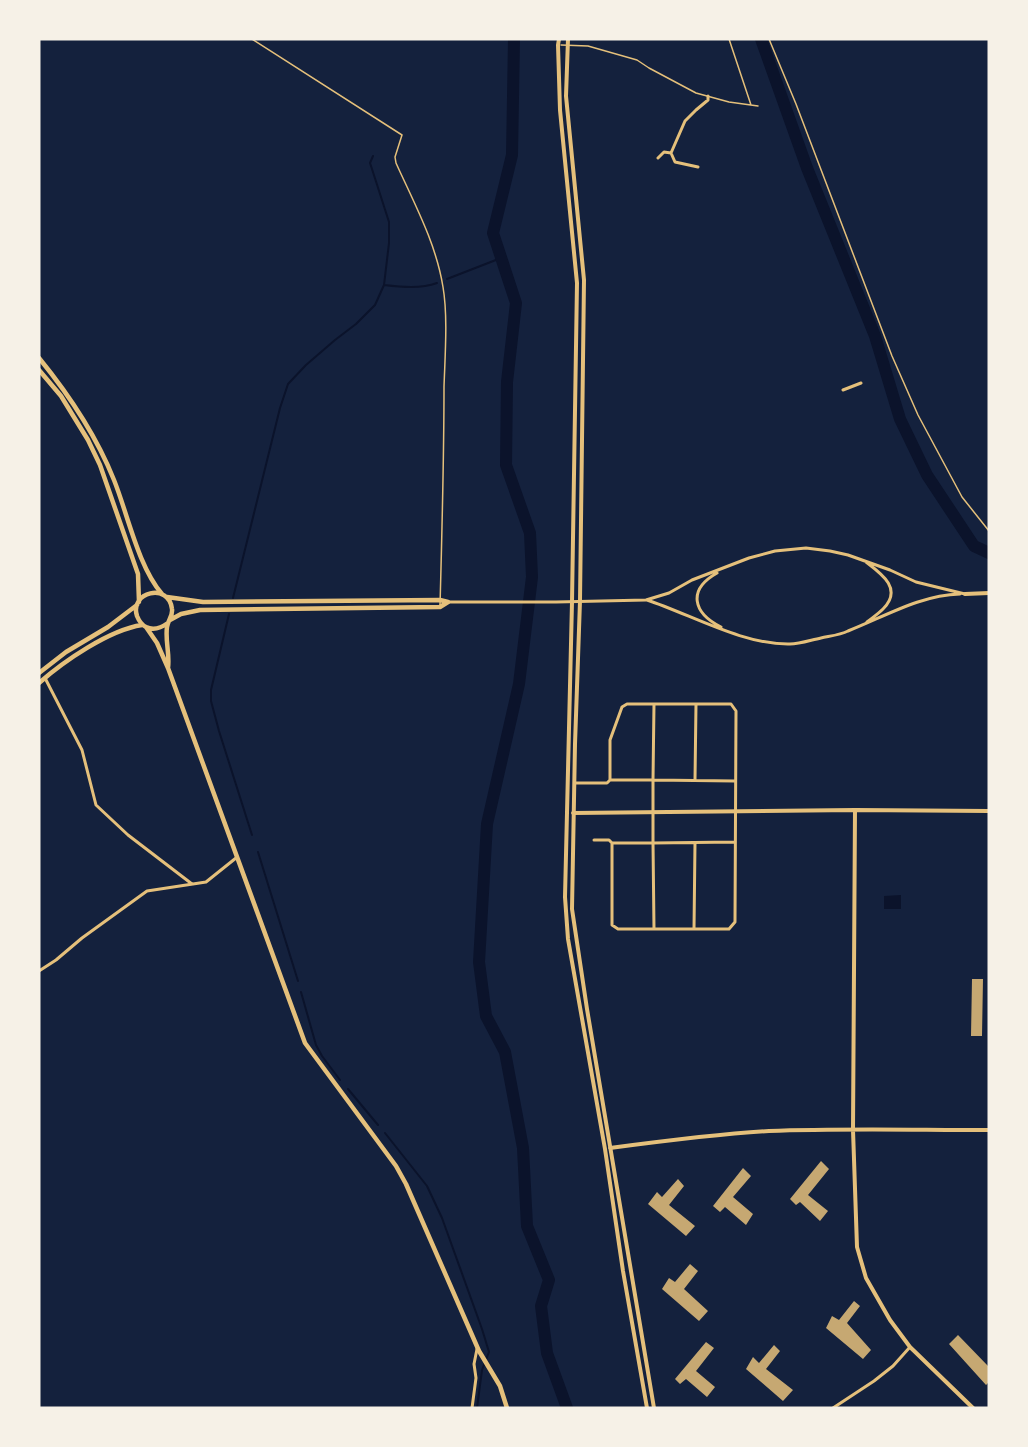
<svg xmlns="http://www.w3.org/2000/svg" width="1028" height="1447" viewBox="0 0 1028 1447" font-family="'Open Sans',sans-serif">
<rect width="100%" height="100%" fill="#14213d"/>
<!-- water -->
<path fill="#0b132b" d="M901,895V909H884V896Z"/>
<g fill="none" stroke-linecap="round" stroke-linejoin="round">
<!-- stream -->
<path stroke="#0b132b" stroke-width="2" d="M447,279L501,258
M384,285C401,287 421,289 437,283
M233,598L280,408L288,384L306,365L335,340L356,324L375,305L384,285L389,243V222L372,169L370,163L373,156
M229,614L211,690V701L219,731L252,835
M258,852L298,981
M301,992L316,1045L322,1056L340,1080
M348,1089L378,1125
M385,1133L427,1186L442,1218L482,1329L489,1352L482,1370L477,1408"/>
<!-- river -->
<path stroke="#0b132b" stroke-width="12" d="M514,39L512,155L493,233L516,303L507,382L506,465L530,533L532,577L519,684L487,824L479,962L486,1016L505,1052L523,1148L527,1226L549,1280L541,1306L547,1353L567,1408
M761,39L807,168L875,336L900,419L927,475L974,546L989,553"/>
</g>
<!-- building -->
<path fill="#c6a872" d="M972,979H983L982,1036H971Z
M821,1161L829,1169L808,1195L828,1211L820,1221L800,1202L796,1205L790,1199Z
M743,1168L751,1176L733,1197L753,1214L746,1225L725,1207L720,1212L713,1206Z
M678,1179L684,1186L669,1205L695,1226L686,1236L648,1204L657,1192L662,1197Z
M690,1264L698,1271L684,1289L708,1311L699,1321L662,1289L669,1278L675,1282Z
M854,1301L860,1306L847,1323L871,1350L863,1359L826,1328L832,1316L839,1320Z
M958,1335L989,1367V1382L986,1385L949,1344Z
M706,1342L714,1348L696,1371L715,1387L707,1397L686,1379L680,1384L675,1379Z
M774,1345L780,1351L766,1369L793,1390L783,1401L746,1369L753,1357L759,1363Z"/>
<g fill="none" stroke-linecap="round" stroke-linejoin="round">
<!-- service -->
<path stroke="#e5c07b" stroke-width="1.5" d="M252,39L402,135L395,157L396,163C414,203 436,243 443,287C448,316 445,356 444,387C444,460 442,533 440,606
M729,39L751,105
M769,39L796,104L892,356L918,415L962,497L989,531
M561,45L588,46L637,60L649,68L696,93L729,102L758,106"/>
<!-- minor -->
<path stroke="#e5c07b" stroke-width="3" d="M671,153L675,162L698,167
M658,158L664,152L671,153L685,121L696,110L708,100V96
M843,390L861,383
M866,562C882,574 903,589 883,609C878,614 872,618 867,622
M717,573C687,590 693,613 721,627
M647,600C692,615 743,645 790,644C800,644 811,640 821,638C830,636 840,635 848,631C884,617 920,595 960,594
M448,602H556L646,600L669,593L692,580L749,558L775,551L806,548L830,551L848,555L890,570L916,582L965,594
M45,678L82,750L96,805L128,835L192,884
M627,704H731L736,711L735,922L729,929H618L612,925V843H653V780H610V740L622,707Z
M654,704L653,780L735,781
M695,780L696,704
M575,783H607L610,780
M594,840H609L612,843
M654,929L653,843L735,842
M694,929L695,843
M39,971L56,960L82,938L147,891L206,882L236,858
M472,1408L476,1378L474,1364L477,1349
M833,1408L874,1381L893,1366L910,1347"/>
<!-- tertiary -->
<path stroke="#e5c07b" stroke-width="4" d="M559,39L558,45L560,110L577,283L572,602L565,897L568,939L605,1149L623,1271L647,1408
M568,39L566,96L584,280L580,601L575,744L572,909L587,1009L654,1408
M965,594L989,593
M855,810L853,1130L857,1247L866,1278L890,1320L910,1347L973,1408
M573,813L855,810L989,811
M610,1148C663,1141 716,1134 769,1131C842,1128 916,1130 989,1130"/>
<!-- secondary -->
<path stroke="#e5c07b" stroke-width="4.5" d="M39,358C70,396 96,435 114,480C128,515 138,566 162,594
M39,370L61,396L88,440L100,465L138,574L139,602
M167,597L203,602L440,600L448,602
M170,620L181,614L200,610L440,607L448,602
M168,623C161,628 154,631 146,627C142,625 139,621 137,616C129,592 169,582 172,609C173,616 168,620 167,627C165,641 170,654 168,668
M146,627L157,643L168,668L305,1043L396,1166L406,1184L479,1351L500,1386L507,1408
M39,673L66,652L108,627L137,605
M39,683C64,661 109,630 142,625"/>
</g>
<!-- border -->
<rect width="1028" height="1447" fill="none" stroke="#f6f1e7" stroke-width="81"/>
</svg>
